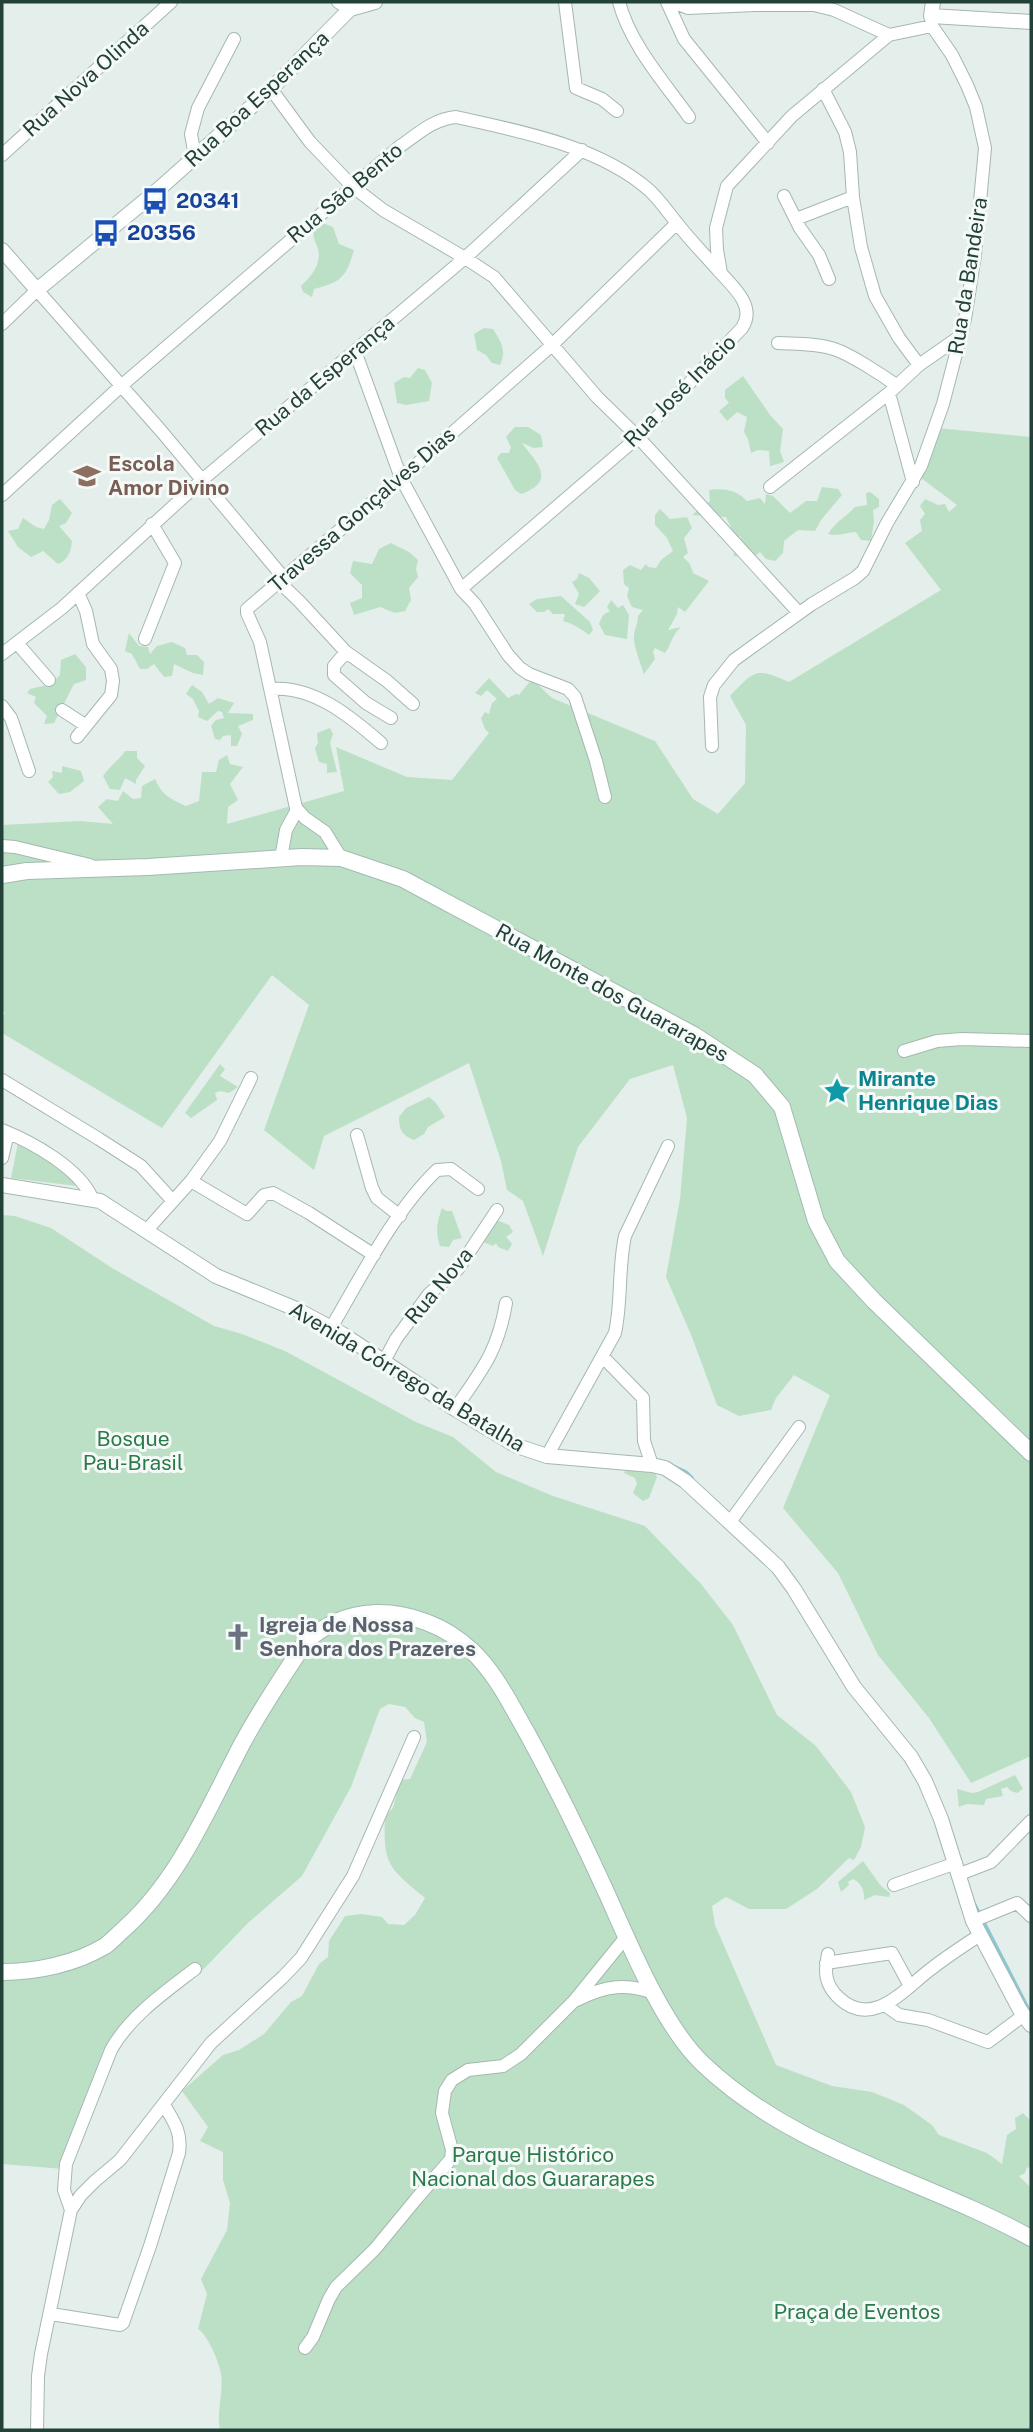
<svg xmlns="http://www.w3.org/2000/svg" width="1033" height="2432" viewBox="0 0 1033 2432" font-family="'Public Sans',sans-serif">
<rect width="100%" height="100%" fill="#e4eeea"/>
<!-- green -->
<path fill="#bce0c6" d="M323,223L333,227L339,244L354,250C346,277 342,282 314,289L312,297L303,292L301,286C311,277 322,264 318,249C315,240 312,236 314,226Z
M484,328L493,329C501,342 507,350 500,365L492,363L486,355L477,350L474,334Z
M418,368L425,370L432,383L429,401L406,405L397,403L394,383L404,377L410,378Z
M743,376L770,415L783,429L780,451L784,462L770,466L769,451L758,450L751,453L748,439L744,432L747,417L737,412L727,421L719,411L729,403L725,398V390Z
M515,427H528L541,435L543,447L534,448L522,443C536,462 558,481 521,494L515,490L497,458L501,453H509L511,447L506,437Z
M937,428L1031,437V1756L971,1783L929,1718L878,1655L838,1573L783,1508L830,1395L794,1375L776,1398L771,1410L739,1416L717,1405L692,1337L666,1277L680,1199L687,1118L673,1065L630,1079L578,1147L543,1256L523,1201L507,1190L501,1161L469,1063L324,1136L314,1170L264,1130L309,1005L272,975L162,1128L2,1033V1016L5,1013L2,1010V825L80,821L113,824L98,807L107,799L118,801L123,791L133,799L141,798L142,786L155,779C162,795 170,799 186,806L199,801L202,772H216L219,760L227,755L230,764L243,767L230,784L238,800L228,807L227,824L344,791L336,747L407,777L452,780L489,733L485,729L481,718L485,712L489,714L492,703L497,699L487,690L481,696L475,693L489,678L508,698L516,694L519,695L532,679L552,698L655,741L693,799L718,814L745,783L746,725L730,696C755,670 755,667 789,682L941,590L905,543L922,531L920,520L925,514L920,506L925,499L938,505L945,504L949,512L957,505L917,475Z
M822,487L838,489L842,495L821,520L815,531L798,530L784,541L783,553L775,561L766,559L760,552L752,558L733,556L741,536L733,540V532L726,517L692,515L710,501L709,490C723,488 737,490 747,501L760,498L765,504L766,494L773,496L790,513L806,501H817Z
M870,492L879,499V507L873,510L874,521L871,541L861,540L856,532C846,532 838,537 828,534C836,521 846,517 855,507L867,505L866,493Z
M60,499L72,513L66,523L59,526L72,541C71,552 68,560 58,564L43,551L31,557L18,547L8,531L18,529L23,518L36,527L44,529L49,520L52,505Z
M660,509L670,519L687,517L692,528L684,538L688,553L683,557L690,564L693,573L709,581L685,612L678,607L677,614L668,630L681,627C670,638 673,642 665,653L655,648L653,652L655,659L644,674C641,666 635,649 634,640C633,632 638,624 638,616L643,610L632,607L627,596L629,588L624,584L623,570L630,565L641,570L646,564L648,567L656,568L661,560L673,551L667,538L655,525V515Z
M391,543L409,552L418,560L416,569L418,577L409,588L411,600L405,611L395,613L380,607L354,615L350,603L362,598V585L350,573L353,561L372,564L379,549Z
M579,573L589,578L600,591L584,607L575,604L579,594L572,582L577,579Z
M561,596L590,622L593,630L589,635C581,629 572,623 563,621L565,614H553L548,609L544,612H537L529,604L537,599Z
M611,600L618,608L623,605L629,615L627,639L605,635L599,624L603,615L610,611L607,607Z
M129,633L139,646L148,647L150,654L157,646L172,642L185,648L187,655H197L204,662L203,675L193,673L174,664L172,676L164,677L154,664L147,669H140L132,654L125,651Z
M75,654L86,667V680L74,684L54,723L44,724L47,716L34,703L36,697L27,693L30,689L51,684L60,675L61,660Z
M192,685L202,692L209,704L218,698L234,703L228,713L253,714V720L238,726L242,734L237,746H231V735L223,736L220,740L215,739L211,726L216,720L224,718L222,712L218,711L207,721L198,717L199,711L193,699L186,694Z
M330,728L333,734L330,743L337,772L327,773V764L319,762L315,748L318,743L317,733Z
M125,751H137V758L145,766L136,780V784L125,778L120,790L110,789L103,776C110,766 118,761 125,751Z
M62,766L81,771L84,781L70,792L59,794L48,782L53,777L52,771L62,773Z
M220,1064L225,1069L220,1076L238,1087L229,1093L220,1091L215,1093L217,1100L191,1118L185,1113Z
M429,1097L436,1103L445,1117L428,1127L424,1134L414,1140C402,1135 399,1130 399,1117L406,1108Z
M18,1143L26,1145L85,1187L11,1178Z
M442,1208L446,1211H452L462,1238L453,1240L449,1247L440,1246C435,1231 437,1222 442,1208Z
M2,1215L15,1216L51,1228L112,1268L214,1326L242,1334L285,1351L416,1422L453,1437L496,1472L553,1496L645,1526L701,1584L733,1625L777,1715L816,1746L851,1792L865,1827L861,1847L854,1860L849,1858L817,1889L786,1909H749L726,1897L712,1906L715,1925L776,2065L832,2086L872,2092L904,2105L932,2125L939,2135L987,2153L1002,2164L1007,2135L1016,2129L1015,2118L1023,2113L1030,2120L1031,2169L1027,2167L1025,2173L1019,2176L1031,2188V2430H220C216,2411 224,2391 221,2374C219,2362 208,2335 198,2329L207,2294L201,2279L227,2230L230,2203L223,2180V2152L200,2141L208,2127L182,2091L223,2055L239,2050L264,2034L291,2002L302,1996L319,1964L328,1957L329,1941L345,1916L361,1914L382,1917L388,1924L404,1925L415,1915L425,1898C388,1867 383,1865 385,1816L393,1808L400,1780L410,1779L427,1742L424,1722L415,1718L405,1707L389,1704L380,1709L351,1787L302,1876L248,1923L197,1976L177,1977L123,2031L64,2169L2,2164Z
M496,1220L509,1225L513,1232L506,1237L512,1244L508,1251L498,1247L496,1243L493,1246L483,1242Z
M627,1467L653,1470L657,1477L649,1498L643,1501L633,1493L637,1484L635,1478L624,1473Z
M1015,1775L1023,1789L1017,1793L1011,1791L1007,1787L1001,1789L1003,1796L986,1799L984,1805L967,1804L959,1807L957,1789L972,1793L978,1792Z
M863,1861L881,1886L890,1893L889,1897L875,1895L864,1900C865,1892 861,1882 853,1879L848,1882L849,1885L841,1892L838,1882Z"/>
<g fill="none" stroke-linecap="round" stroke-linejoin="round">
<!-- stream -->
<path stroke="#8ac8d5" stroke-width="3.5" d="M669,1464L686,1472L692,1478
M973,1901L1031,2014"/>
<defs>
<path id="minor" d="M338,2L350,9
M565,2L576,88L602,99L617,111
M619,2C630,44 664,82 689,117
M667,2L684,39L768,143
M672,2L688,8L755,5H814L834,10L889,35L932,26
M271,89L310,142L352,186L383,210L465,258L494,277L597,397L638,437L799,613
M823,89L845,132L850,152L853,197L861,247L875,296L899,338L919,365
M2,155L171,2
M195,156L191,134L198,108L234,39
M784,196L800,228L819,255L829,279
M796,219L853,197
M721,273L717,250L716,228L727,186L792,116L889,35
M2,324L37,290L162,432L283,577
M778,343C796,344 816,343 834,349C850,354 882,375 896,385
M355,351L401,478L461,589L475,604L508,655L520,668L529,674L568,689L575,697L596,761L605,797
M889,393L913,482
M770,487L889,393L919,365L962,335
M2,495L121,386L399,147C418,134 433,119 456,117C519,131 599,146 649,190C659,199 667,211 676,222C689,239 704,254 718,270C732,286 757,306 742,328L638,437L461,589
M278,581L299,601L346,652L387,681L413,704
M145,639L175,563L152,524
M17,643L49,680
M346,652L334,666V675L366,703L391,718
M2,654L62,608L202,480L465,258L582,150
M271,689C313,685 351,717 381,743
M2,706L11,718L29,771
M62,710L85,725
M77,737L111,695L113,681L111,669L93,644L86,611L78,593
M712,746L710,697L714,685L734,660L812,604L855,578L863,571L887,523L921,466L943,404L965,319L975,255L985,148L976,107L967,85L952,55L932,26L931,16
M2,846L15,847L90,865
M281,858L286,830L297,810
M341,858L325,832L305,818L296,808L260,642L247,613V609L401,478L552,345L677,223
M904,1051L937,1041L962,1039L1031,1041
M2,1080L99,1139L141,1166L172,1200
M2,1130C32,1142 79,1168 92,1198
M357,1135L372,1188L377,1198L400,1216
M2,1158L8,1133
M191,1181L247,1214L264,1195L273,1193L309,1213L374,1255
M146,1231L191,1181L220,1141L251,1078
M331,1328C361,1277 394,1211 437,1170L451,1169L478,1189
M603,1357L643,1398L644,1441L652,1465
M383,1363L396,1339L429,1294L458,1269L497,1210
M455,1409C482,1370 498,1351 506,1303
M547,1456L615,1333C622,1301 618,1268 625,1236L668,1146
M730,1522L799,1427
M960,1874L991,1862L1031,1821
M894,1885L956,1863
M973,1921L1017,1903L1031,1916
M828,1954C824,1972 825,1985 839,1998C873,2030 905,1988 931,1969C946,1957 963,1946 980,1935
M826,1963L892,1953L910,1986
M577,2000C604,1986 628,1982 656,1994
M885,2005L899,2015L928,2020L988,2042L1024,2015
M71,2210L64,2190L66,2164L111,2050C129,2017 165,1992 195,1969
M51,2314L120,2325L123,2323L150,2246L179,2153C182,2132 174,2122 164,2105
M305,2348L313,2337L329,2299L336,2287L375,2249L417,2198L451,2159L452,2150L442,2113L445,2091L452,2080L468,2070L503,2066L521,2054L574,2001L626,1937
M37,2430L38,2376L41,2354L71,2210L81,2195L95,2181L120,2160L211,2043L283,1977L301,1958L353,1876L414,1737"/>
<path id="tertiary" d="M933,2L931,16L1031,22
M2,250L37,290L159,189L271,89L350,9L375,2
M2,1185L100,1201L216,1276L296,1309L344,1335L455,1409L517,1446L547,1456L652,1465L665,1468L685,1481L778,1567L794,1589L854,1687L911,1757L925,1781L941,1819L973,1921L1020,2010L1031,2025"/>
<path id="secondary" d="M2,875L27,871L148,867L302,857L341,858L403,879L694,1035L755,1075L782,1107L816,1221L837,1261L874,1301L1031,1453
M2,1972C36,1972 75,1964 105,1946C112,1941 118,1934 125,1928C180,1878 208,1808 242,1744C260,1710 283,1676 304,1644C322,1625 349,1614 375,1613C409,1612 446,1626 471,1650C495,1672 511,1705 527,1733C556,1786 582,1839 607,1894C630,1945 662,2024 702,2063C795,2152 922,2178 1031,2238"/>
</defs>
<!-- minor casing -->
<use href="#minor" stroke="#a6b7b1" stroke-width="14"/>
<!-- tertiary casing -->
<use href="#tertiary" stroke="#a6b7b1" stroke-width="16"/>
<!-- secondary casing -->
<use href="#secondary" stroke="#a2bab2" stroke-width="18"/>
<!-- minor -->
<use href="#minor" stroke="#fff" stroke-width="12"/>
<!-- tertiary -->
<use href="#tertiary" stroke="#fff" stroke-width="14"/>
<!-- secondary -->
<use href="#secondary" stroke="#fff" stroke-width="16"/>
</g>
<!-- icons -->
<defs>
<symbol id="bus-bare" viewBox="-9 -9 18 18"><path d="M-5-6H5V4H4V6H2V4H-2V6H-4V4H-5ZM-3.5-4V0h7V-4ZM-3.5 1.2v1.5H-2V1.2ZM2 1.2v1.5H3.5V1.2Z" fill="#1a4fb4" stroke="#f5faf8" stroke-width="2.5" paint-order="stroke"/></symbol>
<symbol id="school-bare" viewBox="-9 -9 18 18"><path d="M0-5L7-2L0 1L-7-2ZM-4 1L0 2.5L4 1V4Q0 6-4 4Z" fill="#8d6e63" stroke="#f5faf8" stroke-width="2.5" paint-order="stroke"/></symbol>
<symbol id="sight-bare" viewBox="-9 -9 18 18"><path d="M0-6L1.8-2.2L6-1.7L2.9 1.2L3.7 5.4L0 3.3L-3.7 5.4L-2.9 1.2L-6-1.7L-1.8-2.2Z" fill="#0f9aa8" stroke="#f5faf8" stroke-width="2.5" paint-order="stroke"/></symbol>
<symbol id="church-bare" viewBox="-9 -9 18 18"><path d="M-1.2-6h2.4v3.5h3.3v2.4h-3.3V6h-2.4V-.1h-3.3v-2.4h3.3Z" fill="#6b7280" stroke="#f5faf8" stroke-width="2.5" paint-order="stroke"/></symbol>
</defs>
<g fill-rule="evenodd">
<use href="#bus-bare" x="136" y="182" width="38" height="38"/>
<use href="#bus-bare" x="87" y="214" width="38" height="38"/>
<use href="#school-bare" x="68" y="457" width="38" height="38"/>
<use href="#sight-bare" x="818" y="1072" width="38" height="38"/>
<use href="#church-bare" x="219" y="1618" width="38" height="38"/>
</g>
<g text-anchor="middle" stroke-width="6" stroke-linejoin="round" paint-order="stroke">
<!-- street labels -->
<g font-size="21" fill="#224139" stroke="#f5faf8">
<text transform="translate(86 79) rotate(-42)" y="7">Rua Nova Olinda</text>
<text transform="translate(257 99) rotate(-43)" y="7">Rua Boa Esperança</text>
<text transform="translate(345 193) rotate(-40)" y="7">Rua São Bento</text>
<text transform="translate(968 276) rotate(-81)" y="7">Rua da Bandeira</text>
<text transform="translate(325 376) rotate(-40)" y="7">Rua da Esperança</text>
<text transform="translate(680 391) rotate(-45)" y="7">Rua José Inácio</text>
<text transform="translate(362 510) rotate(-41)" y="7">Travessa Gonçalves Dias</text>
<text transform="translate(612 993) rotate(29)" y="7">Rua Monte dos Guararapes</text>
<text transform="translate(439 1286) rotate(-50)" y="7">Rua Nova</text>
<text transform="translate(407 1377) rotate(31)" y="7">Avenida Córrego da Batalha</text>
</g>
<!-- transit labels -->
<g font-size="21" font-weight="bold" fill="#164399" stroke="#f5faf8" text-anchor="start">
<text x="176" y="208">20341</text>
<text x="127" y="240">20356</text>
</g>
<!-- education labels -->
<g font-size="21" font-weight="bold" fill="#785e54" stroke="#f5faf8" text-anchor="start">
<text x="108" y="471">Escola<tspan x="108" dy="24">Amor Divino</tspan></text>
</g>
<!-- culture labels -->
<g font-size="21" font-weight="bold" fill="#0d838f" stroke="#f5faf8" text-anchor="start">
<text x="858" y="1086">Mirante<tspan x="858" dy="24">Henrique Dias</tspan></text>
</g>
<!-- park labels -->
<g font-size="21" fill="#2b7a4a" stroke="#f5faf8">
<text x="133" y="1446">Bosque<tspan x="133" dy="24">Pau-Brasil</tspan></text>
<text x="533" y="2162">Parque Histórico<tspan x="533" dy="24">Nacional dos Guararapes</tspan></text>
<text x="857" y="2319">Praça de Eventos</text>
</g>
<!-- worship labels -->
<g font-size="21" font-weight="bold" fill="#5b616d" stroke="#f5faf8" text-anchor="start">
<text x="259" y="1632">Igreja de Nossa<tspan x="259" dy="24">Senhora dos Prazeres</tspan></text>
</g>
</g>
<!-- border -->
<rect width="1033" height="2432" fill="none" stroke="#224139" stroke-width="7"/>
</svg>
